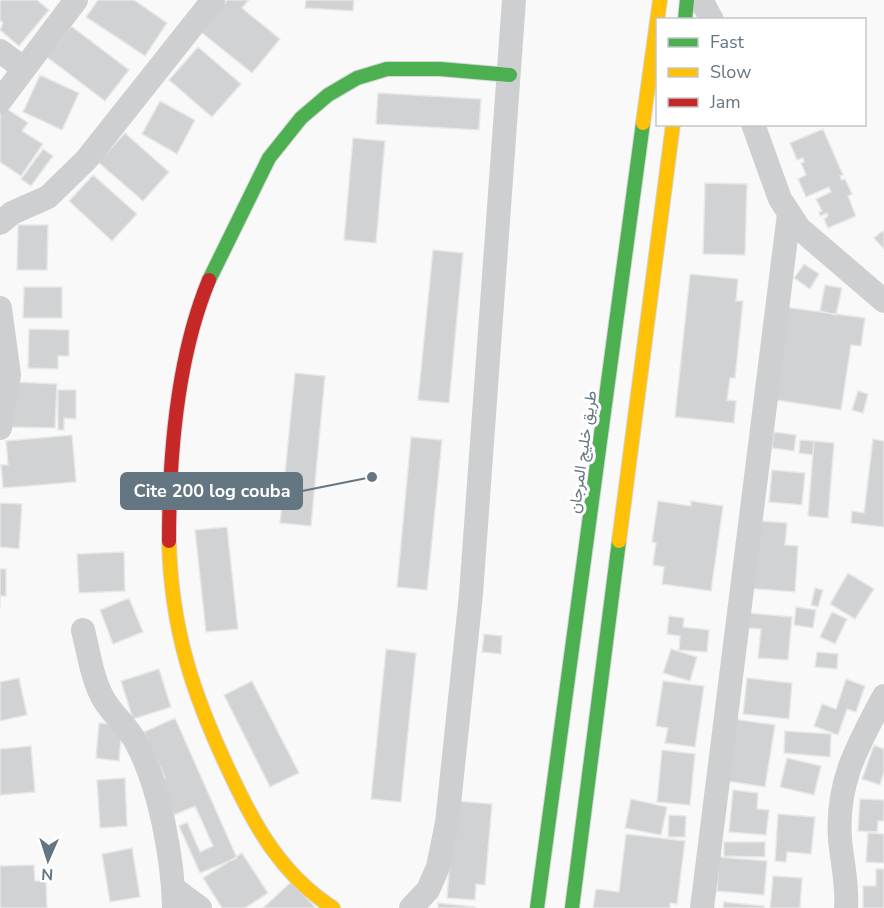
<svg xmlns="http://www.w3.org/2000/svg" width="884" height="908" viewBox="0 0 884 908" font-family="'Nunito Sans',Vazirmatn,sans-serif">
<rect width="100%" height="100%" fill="#f9f9f9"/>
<!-- building -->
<path fill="#d0d2d3" stroke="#e8e8e8" stroke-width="1.5" d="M0,0H37L49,10L19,46L0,30L3,23L0,20Z
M98,0H134L167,23L145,56L86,17Z
M227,0H249L242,8L280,39L252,73L201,32Z
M306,0H354L353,11L305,8Z
M71,26L129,70L105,101L47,57Z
M198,47L241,84L212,117L169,80Z
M40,75L79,93L62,130L23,112Z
M378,93L481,99L479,130L376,124Z
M160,101L195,120L177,154L142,134Z
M0,104L28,123L22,131L43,144L21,176L0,162Z
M823,129L843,175L840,176L842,180L845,179L852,194L848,196L856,216L828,228L824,219L828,216L827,213L820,216L819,212L822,211L816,199L831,192L829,187L806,197L798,179L806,175L801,163L804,162L803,158L797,160L790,143Z
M125,133L169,172L143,201L98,162Z
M353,138L385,141L376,243L344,240Z
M43,149L53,156L31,186L21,179Z
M93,175L137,214L112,241L69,201Z
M705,183L747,184L745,255L703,254Z
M18,225H48L47,270H17Z
M884,230V249L874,238Z
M433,250L463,253L449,403L418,400Z
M804,264L819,274L810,289L794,278Z
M690,274L738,279L736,301H743L735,378H730L727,400L736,401L734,423L675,417Z
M825,285L842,288L836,315L820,311Z
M24,287H62V318H23Z
M784,307L865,318L861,346L851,345L841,410L770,399Z
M29,329L69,330V356H58V369L28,368Z
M295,373L325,376L311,526L280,523Z
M14,382L57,384L55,428L12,427Z
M58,390H76V419L64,418V430H58Z
M858,391L868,394L863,413L852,410Z
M774,432L796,435L794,451L772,448Z
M72,435L76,482L3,488L1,465H8L6,441Z
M411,437L442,440L427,590L397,587Z
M873,439L884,441V527L851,523L852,511L864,513Z
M800,440L814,441L813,455L799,453Z
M814,441L834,443L828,518L808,516Z
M772,470L805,473L802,505L769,502Z
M658,501L691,506V501L723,506L711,591L662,584L664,567L653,565L656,543L652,542Z
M0,503L22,504L19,549L0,547Z
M749,520L787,523L785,545L798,546L795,592L745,588Z
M227,527L238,629L206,632L195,530Z
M124,552L125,591L79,593L77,554Z
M0,569H6V596H0V608Z
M848,573L874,589L855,619L830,604Z
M815,588L823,590L818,607L811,605Z
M129,598L143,632L113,644L100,610Z
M796,607L816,610L813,628L794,625Z
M832,612L847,619L835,644L820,637Z
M749,613L792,617L788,660L758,658L761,629L747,628Z
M669,616L684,618L683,627L709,630L707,652L679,650L680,636L667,634Z
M484,634L502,636L501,654L482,652Z
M386,649L416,653L401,802L371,799Z
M671,649L697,657L690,681L663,673Z
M817,652L838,654L837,669L815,667Z
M159,669L171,707L133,719L121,681Z
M19,678L27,715L0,721V682Z
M747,678L792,683L789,719L743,714Z
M846,679L865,686L856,712L847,709L838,735L814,726L822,704L836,709Z
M252,681L299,773L270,787L224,695Z
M663,681L704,686L695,747L665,743L668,728L656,726Z
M175,718L237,858L200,873L179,826L187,822L200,852L213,846L195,806L174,815L159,781L165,778L144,732Z
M734,719L775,725L765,787L720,780Z
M99,723L122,725L119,761L96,758Z
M785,731L831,734L830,757L784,753Z
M874,745L884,749V772L880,785L862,779Z
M31,746L35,792L0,795V749Z
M662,750L695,754L690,805L657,802Z
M787,758L821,766L814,795L780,787Z
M125,778L127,826L100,828L97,780Z
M733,790L758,793L757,809L769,810L766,835L729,832Z
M631,799L667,807L661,835L625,828Z
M860,799L884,800V821H878L877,832L858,831Z
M455,801L492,804L485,885L476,884L475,900L447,898Z
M778,814L815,817L811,854L787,852L786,862L775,861Z
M669,815L686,816L685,837H668Z
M868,833L884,834V863L866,862Z
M626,834L685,841L677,904L670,903V908H593L596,889L619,892Z
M724,842H765V857L724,856Z
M132,848L140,897L110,902L102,854Z
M242,853L268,893L245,908H222L203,878Z
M719,857L767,861L764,895L717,891Z
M34,865L35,881H46L47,908H0V866Z
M876,869H884V908H863V886H876Z
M773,876L802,878L800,908H770Z
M291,882L316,908H263Z
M724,902L764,906V908H723Z
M438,903L475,907V908H438Z"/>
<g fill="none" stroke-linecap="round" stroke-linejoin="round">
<defs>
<path id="fast" d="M685,20L687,0
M209,280L269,158L301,118L328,95L357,78L387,69H440L510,75
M537,908L643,123
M572,908L619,541"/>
<path id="slow" d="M643,123L660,0
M169,541C171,629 193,695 230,773C255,827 282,875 333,908
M619,541L673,124"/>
<path id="jam" d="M169,541C169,458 177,357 209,280"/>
</defs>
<!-- fast casing -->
<use href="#fast" stroke="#d5d6d7" stroke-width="16"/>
<!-- slow casing -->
<use href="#slow" stroke="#d5d6d7" stroke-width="16"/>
<!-- jam casing -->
<use href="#jam" stroke="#d5d6d7" stroke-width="16"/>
<!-- street -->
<path stroke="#cecfd0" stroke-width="24" d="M701,0L712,20
M0,51L23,68
M0,101L76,0
M753,124L780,199L799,228L884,301
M0,223L12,213L48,197L86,160L213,0
M0,308L9,375L0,428
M83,630C89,654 92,679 104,700C114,716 129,728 137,744C160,787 173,860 174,908
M173,888L200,908
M411,908L428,890L438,867L447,823L471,594L514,0
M702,908L789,214
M846,908C848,885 842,862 840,839C836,782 858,745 884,696"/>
<!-- fast -->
<use href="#fast" stroke="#4caf50" stroke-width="14"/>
<!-- slow -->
<use href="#slow" stroke="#ffc107" stroke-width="14"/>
<!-- jam -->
<use href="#jam" stroke="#c62828" stroke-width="14"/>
</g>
<g text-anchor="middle" stroke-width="6" stroke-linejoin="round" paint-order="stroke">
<!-- street labels -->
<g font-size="16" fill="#657683" stroke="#fff">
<text transform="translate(582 452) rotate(-82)" y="6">طريق خليج المرجان</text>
</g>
</g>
<!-- callouts -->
<path fill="none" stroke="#657683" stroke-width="2" d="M372 477L302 491"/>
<circle fill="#657683" stroke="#fff" stroke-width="2" cx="372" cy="477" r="6"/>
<rect fill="#657683" stroke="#657683" stroke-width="2" x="121" y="473" width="181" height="36" rx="6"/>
<g font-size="18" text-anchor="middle" font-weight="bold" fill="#fff">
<text x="212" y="497">Cite 200 log couba</text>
</g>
<!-- legend -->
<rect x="656" y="18" width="210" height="108" fill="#ffffff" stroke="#c1c8cd" stroke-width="1.5"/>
<rect x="668" y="38" width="30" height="9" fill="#4caf50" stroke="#c1c8cd" stroke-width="1.5"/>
<text x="710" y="48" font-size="18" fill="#657683">Fast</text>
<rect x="668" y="68" width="30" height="9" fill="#ffc107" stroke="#c1c8cd" stroke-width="1.5"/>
<text x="710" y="78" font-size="18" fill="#657683">Slow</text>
<rect x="668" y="98" width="30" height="9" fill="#c62828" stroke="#c1c8cd" stroke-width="1.5"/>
<text x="710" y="108" font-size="18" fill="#657683">Jam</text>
<!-- north arrow -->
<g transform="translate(48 860) rotate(183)" stroke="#ffffff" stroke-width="4.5" paint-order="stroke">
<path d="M0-4.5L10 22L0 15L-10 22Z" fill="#657683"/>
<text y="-9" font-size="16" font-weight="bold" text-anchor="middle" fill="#657683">N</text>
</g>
</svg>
